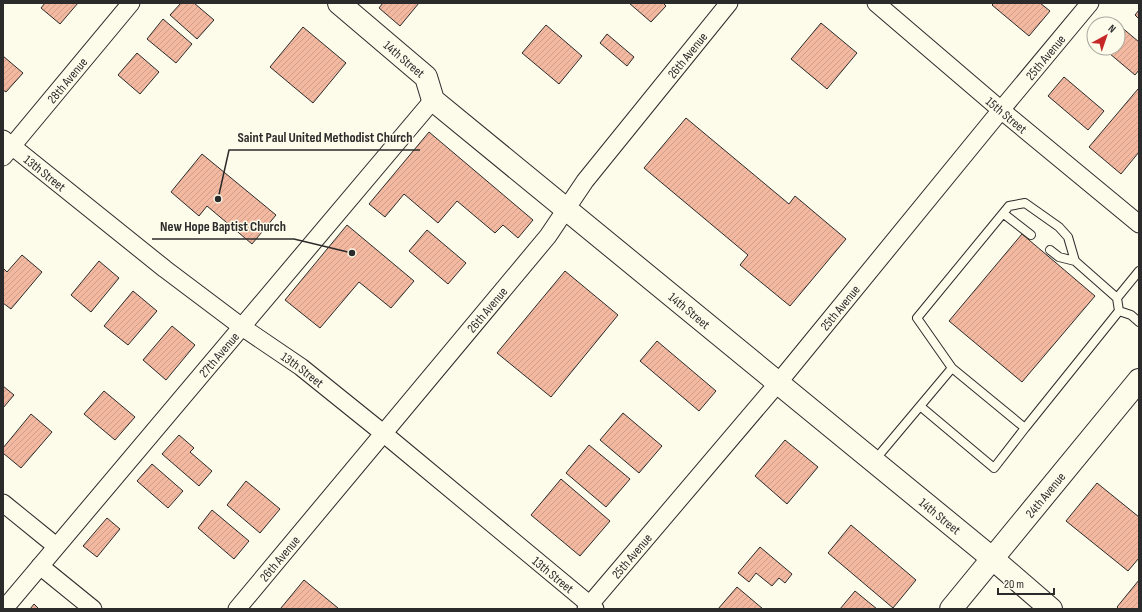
<svg xmlns="http://www.w3.org/2000/svg" width="1142" height="612" viewBox="0 0 1142 612" font-family="'Sofia Sans Condensed',sans-serif">
<defs>
<pattern id="building-hatch" width="6" height="6" patternUnits="userSpaceOnUse"><rect width="6" height="6" fill="#f2b8a0"/><path d="M-1 1l2-2M0 6l6-6M5 7l2-2" fill="none" stroke="#d09e8a"/></pattern>
</defs>
<rect width="100%" height="100%" fill="#fdfbea"/>
<!-- building -->
<path fill="url(#building-hatch)" stroke="#2b2b2b" d="M45,3H78L60,24L41,8Z
M181,3H194L214,20L197,39L170,15Z
M383,3H419L400,26L379,8Z
M629,3H663L666,6L651,22Z
M994,3H1040L1050,11L1029,36L992,5Z
M1139,10V19L1135,15Z
M163,19L192,44L176,63L147,39Z
M821,23L857,53L827,89L791,59Z
M546,25L582,56L559,84L522,53Z
M1120,26L1139,42V70L1135,75L1103,48H1118V29Z
M303,27L346,63L313,103L270,67Z
M607,34L634,57L627,66L600,43Z
M137,53L159,72L140,94L118,75Z
M3,56L23,73L6,92L3,90Z
M1064,77L1104,111L1088,130L1048,96Z
M1138,89L1139,90V152L1121,174L1089,147Z
M686,118L789,204L795,196L846,239L790,306L740,265L748,255L644,168Z
M429,132L533,220L518,238L503,225L495,233L457,201L438,223L404,194L385,217L369,204Z
M202,154L276,215L252,244L207,206L199,216L171,192Z
M347,225L414,281L391,308L359,282L320,328L285,300Z
M427,230L466,263L448,284L409,251Z
M1022,234L1095,296L1022,382L949,321Z
M22,255L42,272L11,309L3,303V268L7,272Z
M99,261L119,278L91,312L71,295Z
M565,271L618,315L551,397L497,353Z
M133,291L157,311L128,345L104,326Z
M172,326L195,345L166,380L143,360Z
M657,341L716,391L699,411L640,361Z
M3,386L14,395L3,408Z
M104,391L135,417L115,440L84,414Z
M623,413L662,446L639,473L600,440Z
M31,414L52,432L21,468L3,453V448Z
M179,435L194,448L190,452L212,471L199,486L162,454Z
M785,440L818,467L787,504L755,476Z
M589,445L630,479L606,507L566,473Z
M152,464L183,491L168,508L137,481Z
M561,479L610,521L580,556L531,515Z
M246,481L280,509L260,533L227,505Z
M1097,483L1139,517V558L1128,571L1066,521Z
M212,510L249,541L234,559L198,528Z
M107,518L120,529L97,557L83,546Z
M851,525L916,580L893,608L828,553Z
M760,547L792,574L785,583L779,578L772,586L756,573L749,582L738,573Z
M304,580L338,608L337,609H282L281,608Z
M1139,580V609H1119L1117,607Z
M737,587L763,609H718Z
M855,591L877,609H840Z
M34,604L39,609H30Z"/>
<g fill="none" stroke-linecap="round" stroke-linejoin="round">
<defs>
<path id="lane" d="M1004,214L1031,235
M1050,250L1059,257L1075,261
M1119,311L1117,298L1139,271
M952,368L917,318L1009,206L1025,203L1059,227L1068,237L1075,261L1117,298
M1025,428L1119,311L1131,315L1139,322
M874,461L952,368L1025,428L994,468L920,406"/>
<g id="street">
<path id="s1" d="M876,3L1001,110L1139,224"/>
<path id="s2" d="M3,139L165,269L242,327L301,367L383,433L595,609"/>
<path id="s3" d="M3,157L131,3"/>
<path d="M3,503L56,546"/>
<path d="M40,566L93,609"/>
<path id="s4" d="M4,609L433,100"/>
<path id="s5" d="M237,609L548,236L585,181L729,3"/>
<path id="s6" d="M586,609L778,383L1001,110L1090,3"/>
</g>
<g id="secondary">
<path id="s7" d="M339,3L426,77L433,100L993,559L1051,609"/>
<path id="s8" d="M951,609L1139,380"/>
</g>
</defs>
<!-- lane casing -->
<use href="#lane" stroke="#2b2b2b" stroke-width="10"/>
<!-- street casing -->
<use href="#street" stroke="#2b2b2b" stroke-width="19"/>
<!-- secondary casing -->
<use href="#secondary" stroke="#2b2b2b" stroke-width="24"/>
<!-- lane -->
<use href="#lane" stroke="#fdfbea" stroke-width="8"/>
<!-- street -->
<use href="#street" stroke="#fdfbea" stroke-width="17"/>
<!-- secondary -->
<use href="#secondary" stroke="#fdfbea" stroke-width="22"/>
</g>
<g text-anchor="middle" stroke-width="3" stroke-linejoin="round" paint-order="stroke">
<!-- street labels -->
<g font-size="13" fill="#2b2b2b" stroke="#fdfbea">
<text dy="5" stroke="none"><textPath href="#s5" startOffset="714">26th Avenue</textPath></text>
<text dy="5" stroke="none"><textPath href="#s6" startOffset="718">25th Avenue</textPath></text>
<text dy="5" stroke="none"><textPath href="#s7" startOffset="86">14th Street</textPath></text>
<text dy="5" stroke="none"><textPath href="#s3" startOffset="100">28th Avenue</textPath></text>
<text dy="5" stroke="none"><textPath href="#s1" startOffset="172">15th Street</textPath></text>
<text dy="5" stroke="none"><textPath href="#s2" startOffset="54">13th Street</textPath></text>
<text dy="5" stroke="none"><textPath href="#s6" startOffset="394">25th Avenue</textPath></text>
<text dy="5" stroke="none"><textPath href="#s5" startOffset="390">26th Avenue</textPath></text>
<text dy="5" stroke="none"><textPath href="#s7" startOffset="470">14th Street</textPath></text>
<text dy="5" stroke="none"><textPath href="#s4" startOffset="333">27th Avenue</textPath></text>
<text dy="5" stroke="none"><textPath href="#s2" startOffset="378">13th Street</textPath></text>
<text dy="5" stroke="none"><textPath href="#s8" startOffset="148">24th Avenue</textPath></text>
<text dy="5" stroke="none"><textPath href="#s7" startOffset="794">14th Street</textPath></text>
<text dy="5" stroke="none"><textPath href="#s6" startOffset="70">25th Avenue</textPath></text>
<text dy="5" stroke="none"><textPath href="#s5" startOffset="66">26th Avenue</textPath></text>
<text dy="5" stroke="none"><textPath href="#s2" startOffset="702">13th Street</textPath></text>
</g>
</g>
<!-- callouts -->
<path fill="none" stroke="#2b2b2b" stroke-width="1.5" d="M218 199L229 150H420M352 253L294 239H152"/>
<g fill="#2b2b2b" stroke="#fdfbea" stroke-width="1.5">
<circle cx="218" cy="199" r="4"/>
<circle cx="352" cy="253" r="4"/>
</g>
<g font-size="14" text-anchor="middle" font-weight="bold" fill="#2b2b2b" stroke="#fdfbea" stroke-width="3" stroke-linejoin="round" paint-order="stroke">
<text x="325" y="142">Saint Paul United Methodist Church</text>
<text x="223" y="231">New Hope Baptist Church</text>
</g>
<!-- border -->
<rect width="1142" height="612" fill="none" stroke="#2b2b2b" stroke-width="8"/>
<!-- north arrow -->
<g transform="translate(1106 36) rotate(40)"><circle r="19" fill="#fdfbea" stroke="#a9a89e"/>
<path d="M0-3L7 15L0 10L-7 15Z" fill="#c62828"/>
<text y="-6" font-size="11" font-weight="bold" text-anchor="middle" fill="#2b2b2b">N</text>
</g>
<!-- scale -->
<path d="M998 588v6h56v-6" fill="none" stroke="#2b2b2b" stroke-width="2"/>
<text x="1004" y="588" font-size="12" fill="#2b2b2b" stroke="#fdfbea" stroke-width="3" paint-order="stroke">20 m</text>
</svg>
